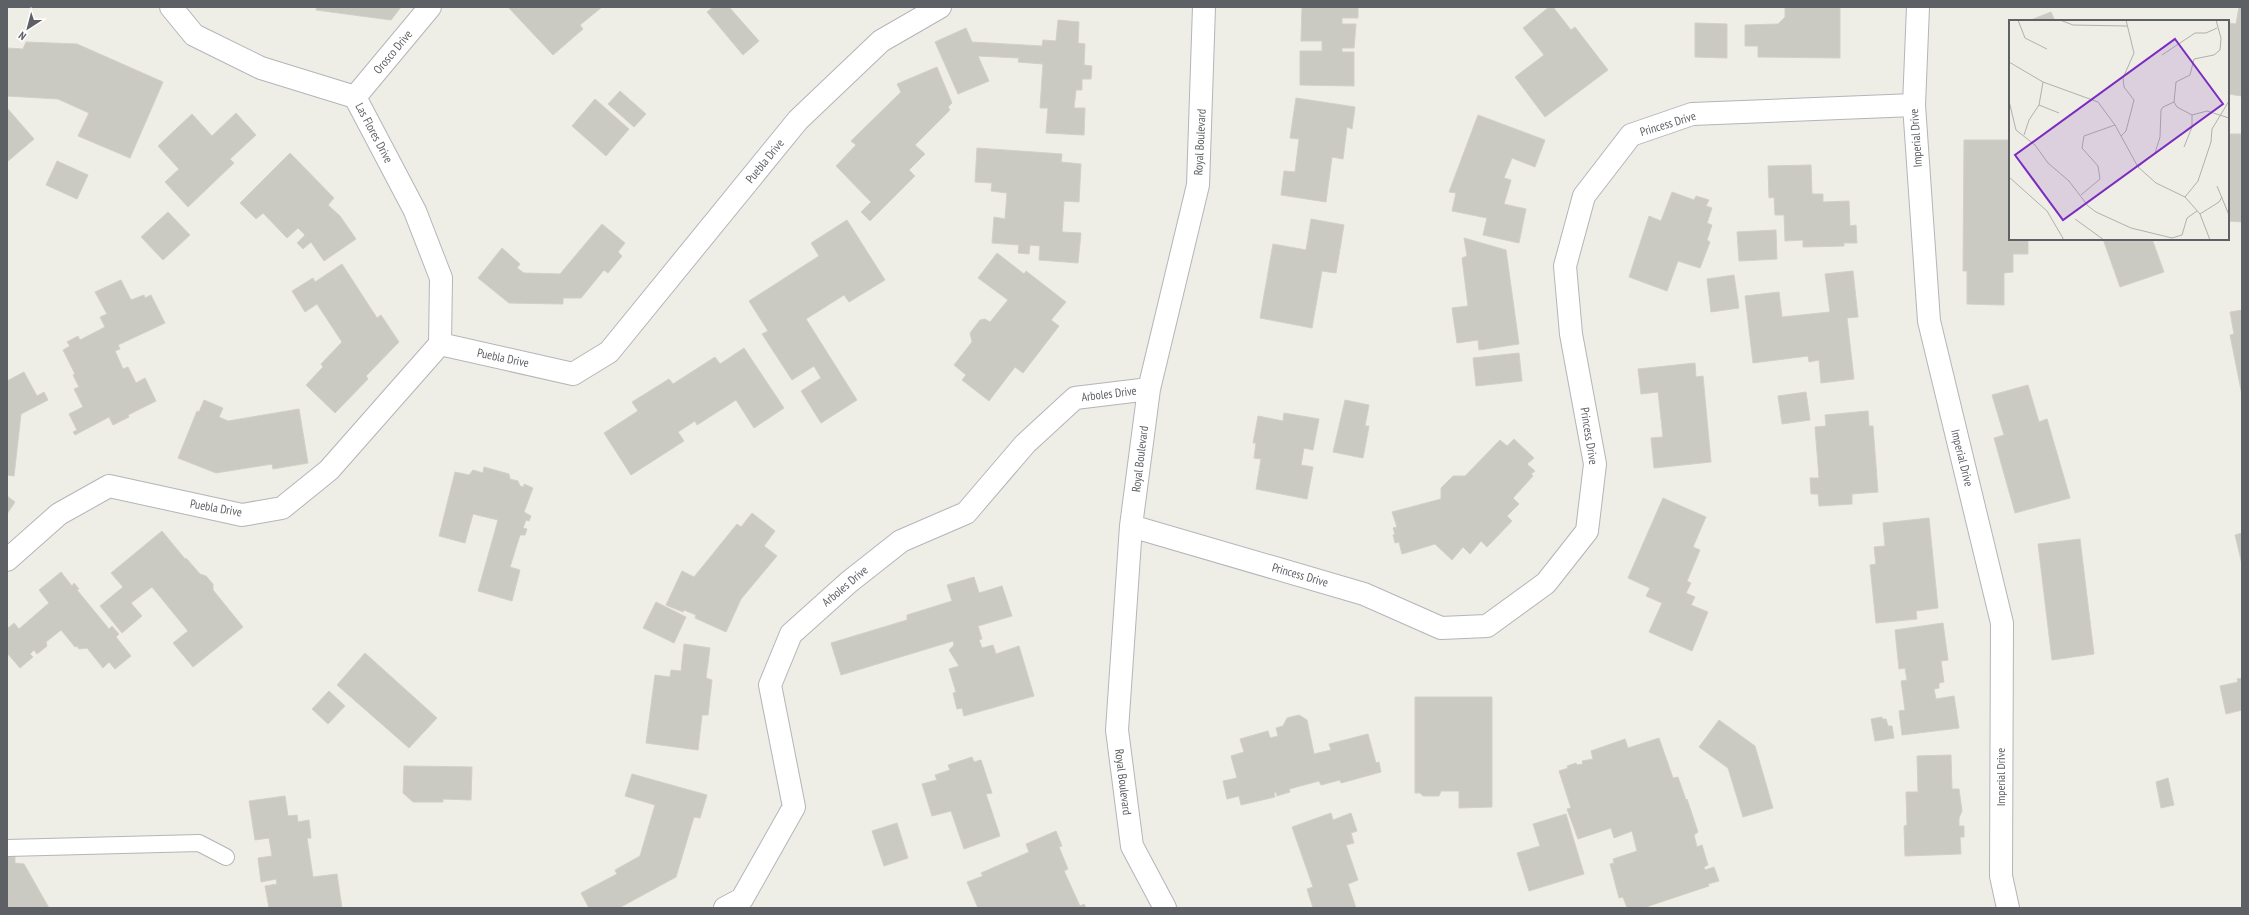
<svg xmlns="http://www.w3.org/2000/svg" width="2249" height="915" viewBox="0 0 2249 915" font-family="'PT Sans Narrow',sans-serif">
<rect width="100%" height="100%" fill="#eeede6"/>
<!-- building -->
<path fill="#cac9c2" stroke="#d3d0c5" d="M317,7H401L391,20L316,10Z
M508,7H602L580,25L583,29L553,55Z
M713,7H729L759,41L743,55L707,12Z
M1302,7H1358V18H1342V24H1356L1354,48H1342V52H1354V86L1300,85V51H1322V41H1301Z
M1549,7H1553L1571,30L1575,27L1608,70L1545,117L1515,77L1544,55L1523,28Z
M1785,7H1840V58L1758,57V46H1745V25L1778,24L1785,17Z
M2239,7H2242V96L2228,94V30L2229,23L2236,24Z
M2051,12L2055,21H2028Z
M1058,20L1079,22L1078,43L1085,44L1084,65L1092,66L1091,79H1082V90H1076L1074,108H1085L1084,135L1046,133L1048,108H1040L1043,64L1018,62L1019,58L978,56L989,81L958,94L935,42L966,28L972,42L1042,46L1043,40L1056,41Z
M1695,23L1727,24V58L1695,57Z
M26,42L77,44L163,82L130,158L78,136L89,113L58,99L7,96V48L23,49Z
M937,67L952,103L948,107L950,110L915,145L925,154L909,170L915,176L870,221L861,212L871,202L836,166L856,145L851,141L901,92L897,84Z
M620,91L646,114L634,127L608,104Z
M1296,98L1355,107L1352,129L1347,127L1343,159L1332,157L1326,202L1281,195L1284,171L1295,172L1299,139L1290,138Z
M595,99L629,129L606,156L572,126Z
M7,108L34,139L7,162Z
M236,113L256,135L230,159L234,163L188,207L165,182L179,169L158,146L192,114L212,136Z
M1478,115L1545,140L1535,167L1512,158L1504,178L1511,180L1504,204L1526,209L1519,243L1483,235L1487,218L1452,211L1456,193L1449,192Z
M2228,134H2242V222L2228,221Z
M1964,140H2010V239H2028V254H2013V272L2004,273V305L1967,304V271H1963Z
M977,148L1062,154L1061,162L1081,164L1079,202L1064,201L1062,232L1081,233L1078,263L1039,260L1040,246L1030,245L1029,254L1018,253L1019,245L992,243L994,217L1005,219L1007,193L991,191L992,183L975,182Z
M290,153L334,198L328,205L340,216L356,239L324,261L311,242L303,249L297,243L305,235L298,228L287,238L263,213L256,219L240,203Z
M57,161L88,175L77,199L46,185Z
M1811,165L1812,194H1823V202L1849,201L1850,226L1856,225L1857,243H1844V246L1803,247V240L1785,241L1784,215H1775L1774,197L1769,198L1768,166Z
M1672,192L1694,200L1696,196L1709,200L1706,206L1712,208L1707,223L1712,225L1707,240L1710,242L1700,268L1678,261L1667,291L1629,277L1649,216L1661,221Z
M168,212L190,235L163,260L141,237Z
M1311,219L1344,225L1336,273L1322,271L1312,328L1260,318L1273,244L1306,250Z
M847,220L885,280L849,302L844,295L806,319L857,400L821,423L801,391L821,378L814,366L792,380L762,334L768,331L749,301L819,256L811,243Z
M602,224L625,243L618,252L622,256L608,273L604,270L581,298H563V304L509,303L478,278L502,248L520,264L517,268L524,273L560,274Z
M1776,230L1777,259L1739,261L1737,232Z
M1464,238L1506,250L1519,344L1479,350L1478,340L1457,343L1452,308L1468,306L1462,258L1467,256Z
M2103,239H2152L2164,272L2120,287Z
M997,253L1024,274L1026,271L1066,302L1051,320L1059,326L1023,373L1015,367L989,401L962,380L966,375L954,365L972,342L970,333L980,320L985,319L990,322L1008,300L978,278Z
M342,264L377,318L381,315L399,342L366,376L368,379L335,413L306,385L323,367L321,364L342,342L317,304L305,312L292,291L313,278L315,282Z
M1853,271L1858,317L1847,318L1854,379L1821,383L1819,360L1809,362L1808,356L1753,363L1745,296L1779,292L1782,317L1830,312L1825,274Z
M1734,275L1739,308L1711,312L1707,279Z
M121,280L131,300L144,295L145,298L151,295L165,323L118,345L120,349L115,351L123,369L128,367L136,383L145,378L156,401L128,415L129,417L113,425L109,417L75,435L73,432L77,430L69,414L83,407L74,389L79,387L73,375L75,374L63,350L70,346L67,342L78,336L80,340L105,327L100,317L107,314L95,292Z
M2242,310V395L2230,335L2234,334L2230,312Z
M744,348L784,408L754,428L736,400L697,425L695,421L678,432L684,441L631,475L604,433L638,411L632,402L669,379L673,384L715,357L720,364Z
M1519,353L1522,381L1476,386L1473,358Z
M1695,363L1696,377L1703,376L1711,462L1654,468L1651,438L1663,437L1658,392L1641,394L1638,369Z
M24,372L37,396L44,392L48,400L21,414L14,476L7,475V381Z
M2028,385L2039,422L2047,419L2070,498L2015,513L1994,438L2004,435L1992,395Z
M1806,392L1810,420L1782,424L1778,396Z
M204,400L223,408L219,417L228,421L299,409L308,463L273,469L272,464L216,473L178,458L197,411L199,412Z
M1345,400L1369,405L1365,426H1369L1363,458L1333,452Z
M1868,411L1869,426H1873L1878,492L1852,494V504L1819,506L1818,494H1811L1810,478H1819L1815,427L1826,426L1825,415Z
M1284,413L1319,419L1313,450L1304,448L1301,465L1313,467L1307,499L1256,489L1261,459L1254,458L1256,443H1253L1258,416L1283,421Z
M1514,439L1534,458L1527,464L1535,471L1531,474L1533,476L1513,498L1519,504L1507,516L1512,521L1487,547L1481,541L1470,554L1463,547L1452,560L1435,544L1402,554L1399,542L1395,543L1393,535L1395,534L1393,528L1397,527L1392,512L1441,499V488L1453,476H1465L1500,440L1507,446Z
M484,467L509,474L510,479L518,481L520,486L524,487V484L533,488L524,512L531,516L529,521L526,520L523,528L527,529L525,535H520L510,567L520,570L512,601L478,591L498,520L473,514L465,543L439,536L455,472L469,475L473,470L483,473Z
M7,496L15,502L7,514Z
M1663,498L1706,517L1693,547L1700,550L1687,581L1691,583L1686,593L1695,597L1691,605L1708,612L1692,651L1649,632L1662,603L1646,596L1650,588L1628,578Z
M752,513L775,531L764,546L777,556L741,599L726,632L695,618L696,615L684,610L683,612L666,605L682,571L694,577L737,524L741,527Z
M1929,518L1938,608L1916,611L1917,619L1876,623L1870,565L1876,564L1874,547L1885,546L1883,523Z
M162,531L185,559L186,558L200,574L206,576L213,584V590L243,627L193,667L173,643L188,631L152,587L131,603L142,616L122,633L100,606L123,587L111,573Z
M2242,533V564L2235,535Z
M2080,539L2094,654L2052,660L2038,544Z
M61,572L72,586L74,583L79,589L77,590L109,629L112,626L119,634L116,637L131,656L115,669L109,662L103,668L87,648L79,649L77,646L75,647L61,630L46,642L47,646L37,654L34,650L30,654L33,657L20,668L7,653V629L14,623L19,629L49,603L39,590Z
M974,577L979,593L1002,586L1012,616L978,626L982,639L979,640L982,648L993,645L996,654L1019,646L1034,696L964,716L962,708L957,709L953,693L956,692L949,669L959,666L949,650L954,645L953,641L841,675L831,643L907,620V615L952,601L947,585Z
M656,602L686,617L674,643L643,628Z
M1943,623L1948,660L1941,661L1944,682L1939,683V688L1934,689L1936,699L1954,696L1959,728L1902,735L1899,711L1905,710L1901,681L1907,680L1905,668L1899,669L1895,630Z
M684,644L710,648L706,678L712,680L708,715H702L698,750L646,743L655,675L670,677L671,670L681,671Z
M365,653L437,718L409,748L337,685Z
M2242,678V710L2226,714L2220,686L2238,682L2237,679Z
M329,691L345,706L328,724L312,709Z
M1415,697H1492V807L1459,808V791H1441L1439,796H1423L1420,793H1415Z
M1299,715L1307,720L1314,754L1331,750L1329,744L1368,734L1376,763L1379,762L1381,772L1341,783L1340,780L1321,785L1319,781L1289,789L1290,792L1277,796L1276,792L1274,793L1275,797L1241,805L1239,796L1227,799L1223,781L1237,778L1231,756L1244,752L1240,739L1268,731L1270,738L1278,736L1276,728L1283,726L1287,718Z
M1882,717V719H1886L1888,726H1892L1894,738L1875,741L1871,719Z
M1719,720L1755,746L1773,808L1743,817L1728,768L1699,747Z
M1659,738L1673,778L1678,777L1686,800L1687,799L1698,832L1694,835L1697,847L1702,845L1708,865L1704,867L1705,870L1714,867L1719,881L1708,884L1709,886L1643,908H1627L1623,897L1619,898L1610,864L1614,863L1613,859L1637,851L1632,831L1614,838L1611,828L1578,839L1567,809L1571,808L1559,771L1568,768L1567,766L1576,763L1577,765L1583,764L1582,761L1593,759L1591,751L1625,739L1628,748Z
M1951,755L1952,789H1959L1962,811L1959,818V826H1964V837H1960L1961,854L1905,856L1904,826L1907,825L1906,792H1918L1917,756Z
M972,757L974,762L981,760L992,793L986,794L1000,836L964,849L951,811L932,816L922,784L937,780L935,775L950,770L948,765Z
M404,766L472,767L471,800L443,799V802H413L403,793Z
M632,774L707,795L700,818L694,817L676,877L619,908H589L581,893L617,874L615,870L640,856L655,805L625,796Z
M2168,778L2174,805L2161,808L2156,782Z
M285,796L288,816L297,815L298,822L309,820L311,838H307L313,877L337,874L342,908H269L265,886L277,884L276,879L261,882L258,858L272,856L269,838L255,840L249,801Z
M1331,813L1333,820L1351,813L1357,831L1351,833L1354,843L1346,845L1358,880L1348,884L1356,908H1313L1307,889L1313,887L1292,827Z
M1566,814L1584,874L1529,891L1517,853L1540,846L1533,824Z
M897,823L908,858L884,866L872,831Z
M1056,831L1062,846L1059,847L1068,869L1064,871L1080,906L1084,904L1086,908H978L967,882L983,876L981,873L1029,852L1026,844Z
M7,855H15V863L24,864L49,908H7Z"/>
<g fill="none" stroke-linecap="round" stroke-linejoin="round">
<defs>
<path id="lane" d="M7,848L199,843L226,857"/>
<path id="street" d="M171,7L194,35L261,68L355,97L415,211L441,278L440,344
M1918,7L1914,105L1929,321L2002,623L2001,876L2008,908
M355,97L430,7
M1131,526L1364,594L1441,628L1487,626L1546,583L1587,531L1595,464L1571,334L1565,266L1584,196L1631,135L1692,114L1914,105
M7,560L59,514L109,486L242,515L282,508L329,470L440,344L573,374L609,352L798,120L881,41L940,7
M725,908L742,899L794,807L770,685L791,634L849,582L901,541L966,513L1025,444L1075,398L1149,389
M1165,908L1132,846L1117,730L1131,526L1149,389L1198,185L1204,7"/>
</defs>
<!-- lane casing -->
<use href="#lane" stroke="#b3b5b9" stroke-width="18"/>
<!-- street casing -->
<use href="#street" stroke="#b3b5b9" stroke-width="24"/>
<!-- lane -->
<use href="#lane" stroke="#fff" stroke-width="16"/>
<!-- street -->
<use href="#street" stroke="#fff" stroke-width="22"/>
</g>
<g text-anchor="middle" stroke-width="3" stroke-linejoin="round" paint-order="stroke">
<!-- street labels -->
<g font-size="12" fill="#5d6065" stroke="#fff">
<text transform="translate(393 52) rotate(-50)" y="4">Orosco Drive</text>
<text transform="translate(1668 124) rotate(-17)" y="4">Princess Drive</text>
<text transform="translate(374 133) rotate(62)" y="4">Las Flores Drive</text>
<text transform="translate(1916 138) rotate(-94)" y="4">Imperial Drive</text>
<text transform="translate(1200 142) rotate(-87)" y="4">Royal Boulevard</text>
<text transform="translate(765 161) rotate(-51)" y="4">Puebla Drive</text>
<text transform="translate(503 358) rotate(12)" y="4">Puebla Drive</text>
<text transform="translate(1109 394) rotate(-7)" y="4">Arboles Drive</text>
<text transform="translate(1589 436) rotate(81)" y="4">Princess Drive</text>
<text transform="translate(1962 458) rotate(76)" y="4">Imperial Drive</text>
<text transform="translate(1140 459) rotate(-83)" y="4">Royal Boulevard</text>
<text transform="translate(216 508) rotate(10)" y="4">Puebla Drive</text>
<text transform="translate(1300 575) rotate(16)" y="4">Princess Drive</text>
<text transform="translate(845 586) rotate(-40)" y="4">Arboles Drive</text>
<text transform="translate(2001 777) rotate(-90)" y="4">Imperial Drive</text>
<text transform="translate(1123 782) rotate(83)" y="4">Royal Boulevard</text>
</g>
</g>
<!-- overview -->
<g transform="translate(2009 20)">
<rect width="220" height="220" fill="#eeede6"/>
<path fill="none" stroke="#b0b1ae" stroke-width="1" d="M9,0L16,18L38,29M51,0L64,5L118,6M153,35L186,13H197L208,8M0,42L34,62L89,82L106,105L129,147L147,163L176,177L191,194L201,220M0,81L7,110L26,125L39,143L60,161L79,186L87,192L122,208L163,218L173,215L178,198L188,191M165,82L168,87L183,95L198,91L220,98M30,85L50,93M15,115L20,100L30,85L34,62M112,116L117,111L125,80L115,67L114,58L125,33L117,0M175,127L183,107V95M129,147L146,133L151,117L152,90L154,87L165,82L167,62L181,55L185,39L205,35L211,30L212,18L207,0M0,157L38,191L55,220M208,166L220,195M72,175L91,159L89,146L73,128L75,116L106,105M176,177L189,161L202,122L203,109L220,81M191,194L210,182L213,177M66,199L95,220"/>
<path fill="#7b2cbf" fill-opacity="0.15" stroke="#7b2cbf" stroke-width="2" d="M166,19L214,84L54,200L6,135Z"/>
<rect width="220" height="220" fill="none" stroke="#5d6065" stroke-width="2"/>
</g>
<!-- border -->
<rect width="2249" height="915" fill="none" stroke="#5d6065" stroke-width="16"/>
<!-- north arrow -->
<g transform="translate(28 28) rotate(216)" stroke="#ffffff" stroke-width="3" paint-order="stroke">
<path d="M0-3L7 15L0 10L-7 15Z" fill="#5d6065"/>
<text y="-6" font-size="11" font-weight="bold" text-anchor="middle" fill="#5d6065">N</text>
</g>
</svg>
